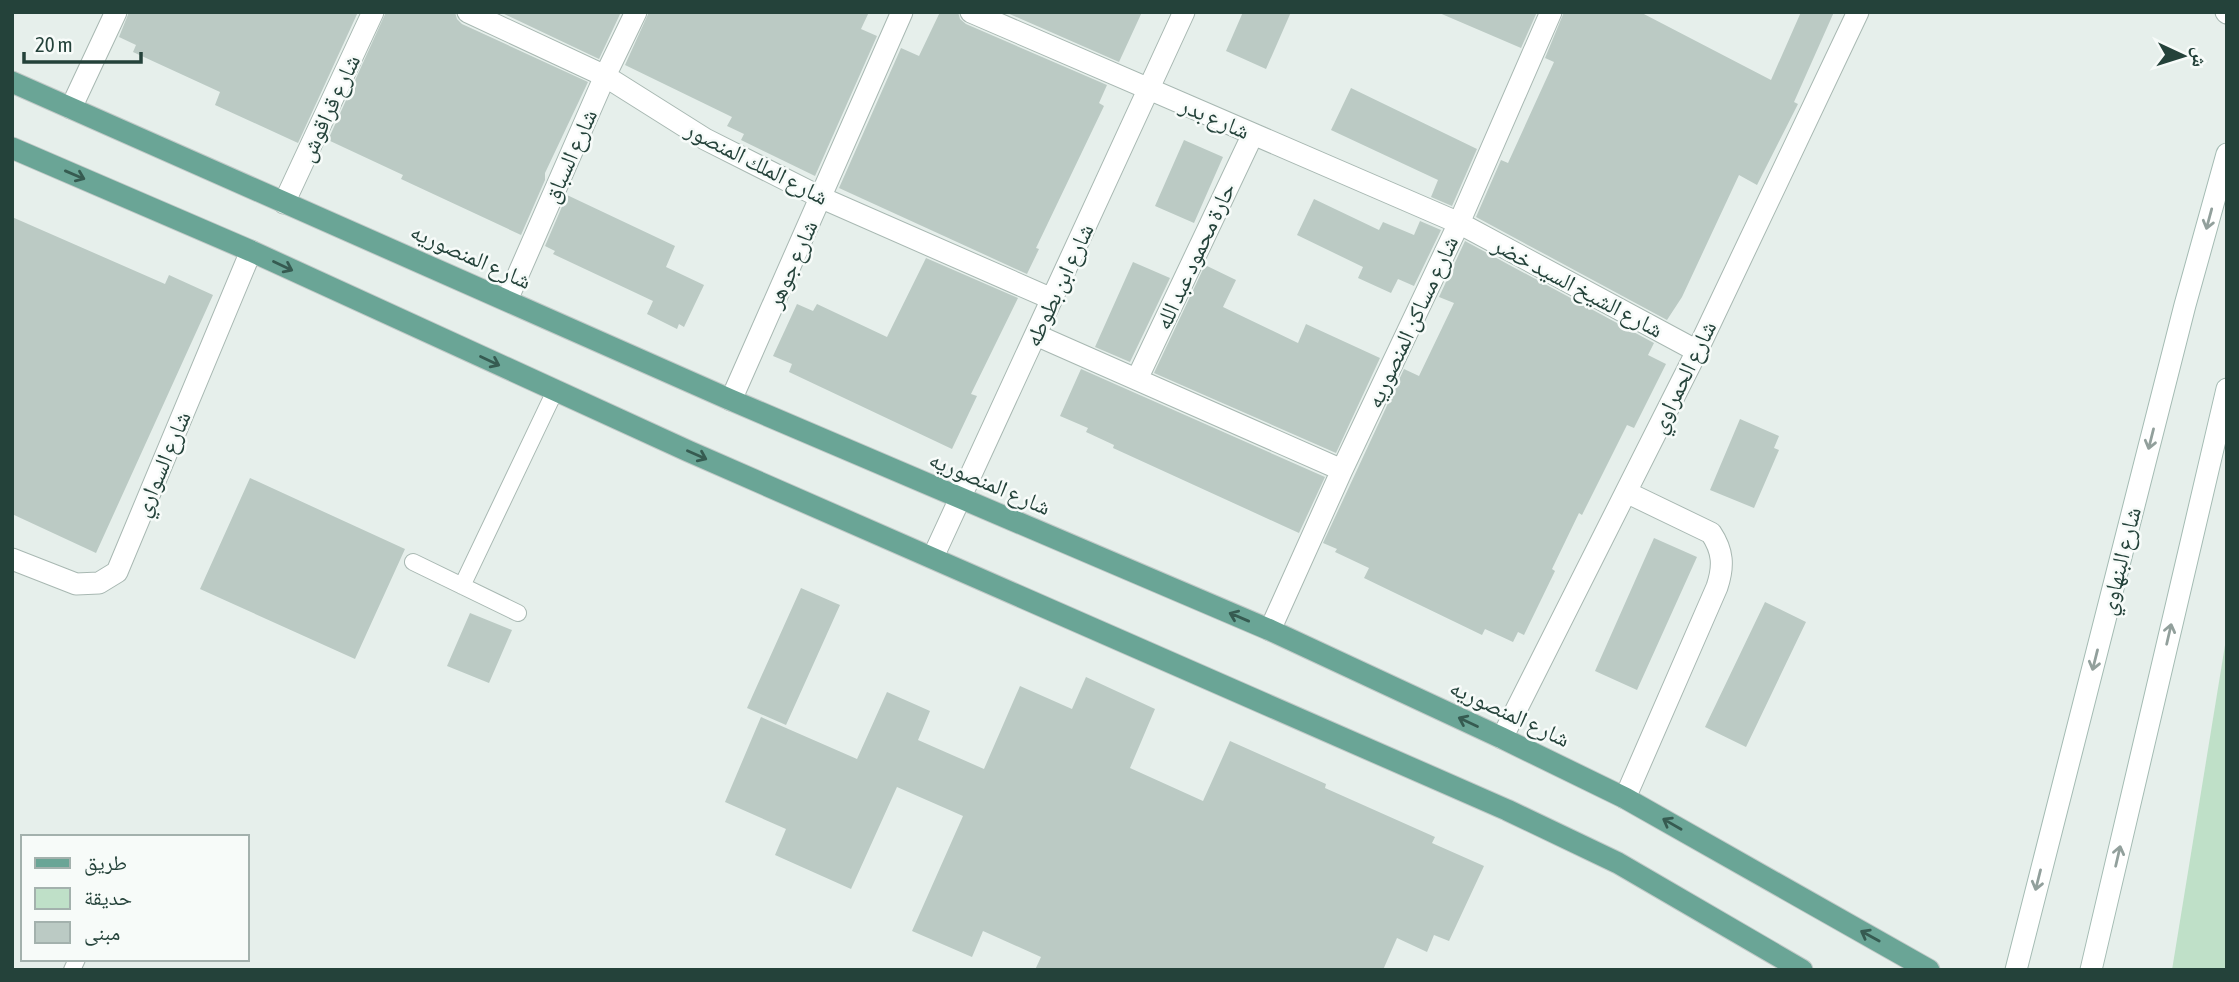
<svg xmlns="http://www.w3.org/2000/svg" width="2239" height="982" viewBox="0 0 2239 982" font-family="'Asap Condensed','Noto Naskh Arabic',sans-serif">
<rect width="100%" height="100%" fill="#e6efeb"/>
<!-- green -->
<path fill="#bfe0c8" d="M2227,633V970H2172Z"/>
<!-- building -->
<path fill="#bbcac4" d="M129,12H358L298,143L215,105L220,92L133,52L136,45L119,37Z
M386,12H455L457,19L462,24L588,82L545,173V180L521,235L401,179L403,175L328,140Z
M500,12H621L599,59Z
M649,12H869L861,29L877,36L815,176L741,140L744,134L727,126L732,117L625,65Z
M940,12H958L960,19L966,24L1107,85L1099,103L1104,106L1036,248L1039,249L1027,274L839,188L901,48L919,56Z
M1005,12H1142L1119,62Z
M1243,12H1291L1266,69L1226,51Z
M1437,12H1537L1521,48Z
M1564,12H1640L1771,80L1801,12H1834L1794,102L1798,104L1757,185L1739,175L1682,297L1667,320L1476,217L1501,160L1508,163L1554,62L1545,58Z
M1351,88L1477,149L1452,206L1431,197L1438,180L1331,130Z
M1184,140L1223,157L1194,223L1155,206Z
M567,195L675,246L666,267L704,285L684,327L679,324L677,329L647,314L653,301L553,254L555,251L545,246Z
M1314,199L1379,230L1383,222L1414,235L1420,221L1441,230L1414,286L1398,279L1391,293L1358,278L1363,267L1297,235Z
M12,217L165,284L169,275L213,295L96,553L12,514Z
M1465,241L1654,343L1648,355L1666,364L1634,428L1627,425L1582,515L1579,513L1552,569L1555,571L1524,635L1518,632L1513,642L1485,629L1482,635L1364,578L1369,568L1335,552L1337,549L1323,543L1404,369L1419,376L1454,303L1439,297Z
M926,258L1018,298L971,394L977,396L952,449L789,372L792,364L773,356L797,304L813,311L817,304L887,337Z
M1133,262L1170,278L1130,362L1095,347Z
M1205,265L1236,280L1223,307L1298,343L1306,324L1380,358L1336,453L1154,373Z
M1081,369L1325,477L1299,533L1113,448L1114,445L1086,432L1088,428L1060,416Z
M1740,419L1779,436L1774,448L1779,450L1754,508L1710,490Z
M250,478L405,549L355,659L200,589Z
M1654,538L1697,557L1637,690L1595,671Z
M801,588L840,605L786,725L747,708Z
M1765,602L1806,622L1746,747L1705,727Z
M470,613L512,630L489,683L447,666Z
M1086,677L1155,709L1130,768L1203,801L1230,741L1326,784L1325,788L1435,837L1432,843L1484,866L1449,941L1434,935L1427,952L1397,938L1383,970H1035L1041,957L983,931L972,957L912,931L963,816L897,787L851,889L775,855L786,829L725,802L761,717L857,759L887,692L930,711L918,740L984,769L1020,686L1072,709Z"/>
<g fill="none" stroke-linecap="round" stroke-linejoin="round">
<defs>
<path id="service" d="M413,562L518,613
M462,586L555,391
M72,970L77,959"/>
<path id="minor" d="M468,12L605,76L705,139L822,198L1052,299
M971,12L1459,223L1697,351
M2226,12L2227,13
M71,108L116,12
M284,203L373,12
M507,300L605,76L636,12
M1036,335L1342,470
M1137,379L1253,134
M731,400L902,12
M933,557L1184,12
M12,559L76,584L99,583L117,572L251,251
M1270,630L1342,470L1459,223L1551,12
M1502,738L1697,351L1858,12
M1625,798L1717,587C1724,566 1723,551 1711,533L1626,492"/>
<path id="secondary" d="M2016,970L2185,305L2227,154
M2091,970L2227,389"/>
<path id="primary" d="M12,82L731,400L1270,630L1502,738L1625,798L1929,970
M12,148L251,251L688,451L1507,810L1618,863L1802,970"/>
</defs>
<!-- service casing -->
<use href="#service" stroke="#a8b8b2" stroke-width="18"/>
<!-- minor casing -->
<use href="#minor" stroke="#a8b8b2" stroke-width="23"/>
<!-- secondary casing -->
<use href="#secondary" stroke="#a4bbb3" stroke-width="23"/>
<!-- primary casing -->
<use href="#primary" stroke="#c2cac8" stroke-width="23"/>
<!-- service -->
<use href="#service" stroke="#fff" stroke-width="16"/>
<!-- minor -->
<use href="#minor" stroke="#fff" stroke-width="21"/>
<!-- secondary -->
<use href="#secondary" stroke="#fff" stroke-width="21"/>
<!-- primary -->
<use href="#primary" stroke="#6aa596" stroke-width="21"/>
</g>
<!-- one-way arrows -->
<defs><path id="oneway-shaft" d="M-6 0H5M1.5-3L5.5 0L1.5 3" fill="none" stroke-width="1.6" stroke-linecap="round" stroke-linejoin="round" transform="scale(1.75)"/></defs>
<g stroke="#365b51">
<use href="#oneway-shaft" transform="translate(75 175) rotate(23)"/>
<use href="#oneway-shaft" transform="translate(283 266) rotate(25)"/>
<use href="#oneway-shaft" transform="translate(490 361) rotate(25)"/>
<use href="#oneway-shaft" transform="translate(697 455) rotate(24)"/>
<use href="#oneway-shaft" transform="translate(1239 617) rotate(-157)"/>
<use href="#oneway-shaft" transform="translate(1468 722) rotate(-155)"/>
<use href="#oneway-shaft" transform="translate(1672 824) rotate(-150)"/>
<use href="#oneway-shaft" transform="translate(1870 936) rotate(-151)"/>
</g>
<g stroke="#92a09c">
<use href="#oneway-shaft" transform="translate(2209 219) rotate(105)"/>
<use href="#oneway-shaft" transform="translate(2151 439) rotate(104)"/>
<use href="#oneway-shaft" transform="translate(2169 634) rotate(-77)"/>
<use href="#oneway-shaft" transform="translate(2095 660) rotate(104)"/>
<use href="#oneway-shaft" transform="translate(2118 856) rotate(-77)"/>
<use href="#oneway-shaft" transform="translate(2038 880) rotate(104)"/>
</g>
<g text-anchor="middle" stroke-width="5" stroke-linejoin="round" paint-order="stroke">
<!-- street labels -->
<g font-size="23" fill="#24423a" stroke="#f7fbf9">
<text transform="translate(329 108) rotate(-65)" y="8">شارع قراقوش</text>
<text transform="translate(1215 118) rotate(23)" y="8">شارع بدر</text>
<text transform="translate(570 156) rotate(-66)" y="8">شارع السباق</text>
<text transform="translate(757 163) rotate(27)" y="8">شارع الملك المنصور</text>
<text transform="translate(471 256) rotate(24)" y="8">شارع المنصوريه</text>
<text transform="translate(1195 256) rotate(-65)" y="8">حارة محمود عبد الله</text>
<text transform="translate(792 264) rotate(-66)" y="8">شارع جوهر</text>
<text transform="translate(1059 285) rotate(-65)" y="8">شارع ابن بطوطه</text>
<text transform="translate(1578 287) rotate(28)" y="8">شارع الشيخ السيد خضر</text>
<text transform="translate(1412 322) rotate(-65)" y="8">شارع مساكن المنصوريه</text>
<text transform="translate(1683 377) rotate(-64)" y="8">شارع الحمراوي</text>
<text transform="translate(162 464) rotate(-67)" y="8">شارع السواري</text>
<text transform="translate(990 483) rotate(23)" y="8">شارع المنصوريه</text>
<text transform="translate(2120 561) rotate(-76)" y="8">شارع البنهاوي</text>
<text transform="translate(1510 713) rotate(25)" y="8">شارع المنصوريه</text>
</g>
</g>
<!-- border -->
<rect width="2239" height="982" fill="none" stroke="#24423a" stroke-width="28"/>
<!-- legend -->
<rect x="21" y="835" width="228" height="126" fill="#f7fbf9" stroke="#a3b1ad" stroke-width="2"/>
<rect x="35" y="858" width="35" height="10" fill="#6aa596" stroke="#a3b1ad" stroke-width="2"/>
<text x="84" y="870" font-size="21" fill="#24423a">طريق</text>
<rect x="35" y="888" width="35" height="21" fill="#bfe0c8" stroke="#a3b1ad" stroke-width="2"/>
<text x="84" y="905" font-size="21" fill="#24423a">حديقة</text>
<rect x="35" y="922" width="35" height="21" fill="#bbcac4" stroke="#a3b1ad" stroke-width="2"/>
<text x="84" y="940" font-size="21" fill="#24423a">مبنى</text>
<!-- north arrow -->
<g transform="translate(2183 56) rotate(94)" stroke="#f7fbf9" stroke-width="5" paint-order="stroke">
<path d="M0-5L12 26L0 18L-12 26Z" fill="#24423a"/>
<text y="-10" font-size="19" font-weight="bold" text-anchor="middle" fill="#24423a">ش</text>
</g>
<!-- scale -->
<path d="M24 52v10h117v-10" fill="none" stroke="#24423a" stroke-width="3.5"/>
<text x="35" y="52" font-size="21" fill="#24423a" stroke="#f7fbf9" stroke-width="5" paint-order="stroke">20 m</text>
</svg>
